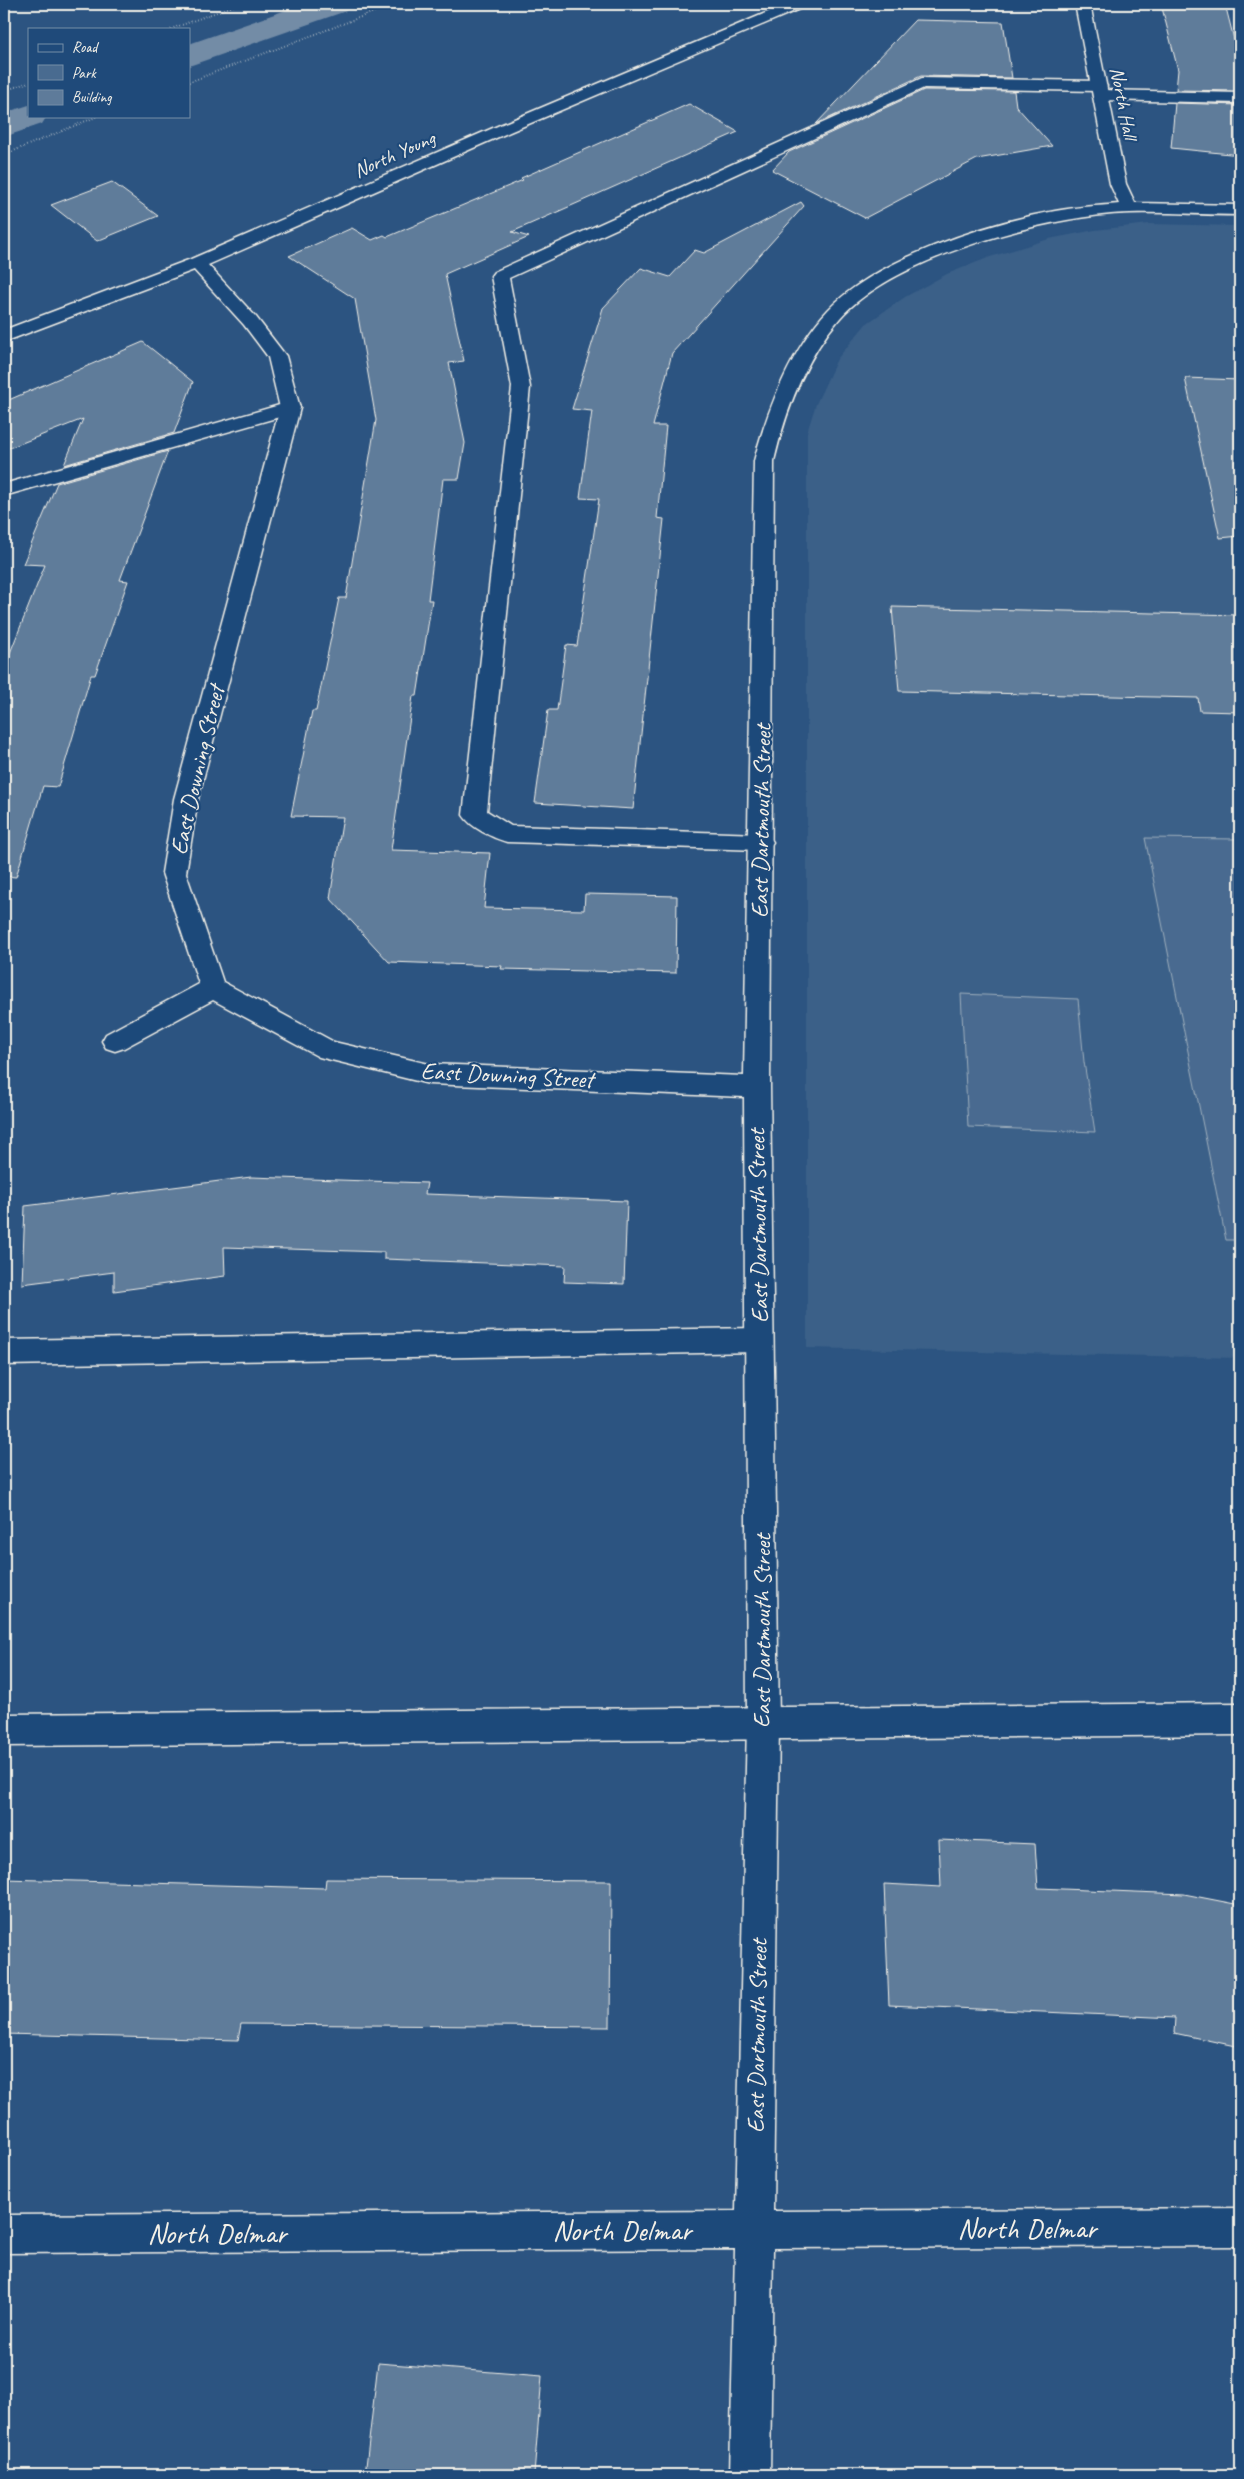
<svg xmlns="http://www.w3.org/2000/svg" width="1244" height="2479" viewBox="0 0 1244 2479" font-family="Caveat,sans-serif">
<rect width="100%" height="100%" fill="#2c5481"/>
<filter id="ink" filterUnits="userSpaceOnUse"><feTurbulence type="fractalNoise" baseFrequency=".02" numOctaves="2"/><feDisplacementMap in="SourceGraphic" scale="10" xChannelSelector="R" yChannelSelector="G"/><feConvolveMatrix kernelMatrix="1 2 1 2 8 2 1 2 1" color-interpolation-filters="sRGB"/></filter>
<g filter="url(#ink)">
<!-- built -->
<path fill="#3b6088" d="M1149,224L1240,226V1358L807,1348V432L816,404L837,359L866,324L905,297L947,274L990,257L1049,239L1095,230Z"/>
<!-- green -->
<path fill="#496b90" stroke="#9eaebc" d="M1145,838L1240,839V1240H1226Z
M961,994L1078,999L1084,1062L1095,1132L968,1127Z"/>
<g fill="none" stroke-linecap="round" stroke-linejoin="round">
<!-- canal -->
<path fill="#738ca6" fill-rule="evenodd" d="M303,4H351L346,11L189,66V44Z
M29,105V116H47L42,124L4,137V113Z"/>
</g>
<!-- building -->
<path fill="#5e7b9a" stroke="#f4f1e8" d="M1161,4H1225L1240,63V91L1176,90L1178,70Z
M915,20L1003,22L1012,78L921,76L816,124Z
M924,90L1014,91L1016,106L1052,146L977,159L865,218L772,170L789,152Z
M1175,103L1240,105V155L1171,148Z
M689,104L738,132L512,232L529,237L445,274L464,361L449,363L465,443L459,479H443L428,600H432L417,696H413L391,850L490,853L484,908L584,910L585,894L677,896L676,973L501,969L502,966L389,962L330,898L343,817L291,816L312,711H316L339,598H346L376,420L355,299L289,256L352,228L372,240L384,235L387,237L523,180L521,178Z
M112,182L158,216L97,241L51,205Z
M801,202L804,206L672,353L653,426H666L657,518L664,519L633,809L535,803L548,710H557L566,645L577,646L599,499L580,498L592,411L572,409L603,308L641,268L670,277L695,250L704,253Z
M143,342L193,382L174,433L64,465L83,419L4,450V402Z
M1185,378L1240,380V536L1220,538Z
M168,451L120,580L128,581L95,675H91L58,787L43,786L16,877L4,876V668L45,565L23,564L57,483Z
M892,607L1240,615V712L1200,711L1198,698L899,691Z
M251,1177L427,1183L425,1194L627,1201L624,1284L564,1282L565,1266L384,1259V1252L224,1247L225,1276L114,1291V1272L22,1284L25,1206Z
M939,1840L1035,1844L1038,1888L1184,1894L1240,1905V2047L1174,2033L1175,2018L889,2005L884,1884L941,1887Z
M4,1879L325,1888L326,1879L611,1881L610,2027L241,2024L238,2040L4,2034Z
M378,2363L542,2376L534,2475H365Z"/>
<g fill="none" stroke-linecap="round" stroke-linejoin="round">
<defs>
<path id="lane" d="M922,78L1099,81L1107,86L1101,90L1240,93V103L1101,100L1093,95L1099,91L924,88L509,278L530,387L487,811L511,826L761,834L769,836L773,842L769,848L761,850L507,842C493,838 471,828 463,815L512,387L491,276L494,272Z
M290,402L297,404L300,408L297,412L4,496V484Z
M759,1328L769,1331L773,1340L769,1349L759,1352L4,1365V1340Z
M1240,1703V1735L4,1746V1714Z"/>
<path id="street" d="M787,4H807L804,7L512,131L208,265L256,317L286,356L300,408L198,799L186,873L223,982L334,1042L429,1064L744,1076L754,461C767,410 792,348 828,310C876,259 987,223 1055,211C1076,207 1097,206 1119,204L1110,184L1075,4H1090L1126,184L1135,203L1240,205V215C1204,215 1167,212 1130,213C1050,215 895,256 840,318C805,358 786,410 774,461L770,1087L779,1723L773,2211L1240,2208V2246L773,2248L770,2475H730L735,2249L4,2253V2215L736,2211L747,1723L744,1097L429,1084L319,1057L213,1000L124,1048L115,1051L106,1048L102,1041L106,1034L199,984L162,873L174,799L280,408L268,357L244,325L194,270L4,342V330L191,259L500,125Z"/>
</defs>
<!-- lane casing -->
<use href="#lane" stroke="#f4f1e8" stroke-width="3"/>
<!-- street casing -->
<use href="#street" stroke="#f4f1e8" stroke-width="3"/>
<!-- path -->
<path stroke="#f4f1e8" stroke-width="2" stroke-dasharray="0.5 2.5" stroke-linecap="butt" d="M171,29L238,4
M189,82L395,4
M4,91L29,82
M4,155L98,116"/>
<!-- lane -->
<use href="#lane" fill="#1f4a7a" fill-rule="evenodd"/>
<!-- street -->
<use href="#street" fill="#1f4a7a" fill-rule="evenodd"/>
</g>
</g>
<g text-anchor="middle" stroke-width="4.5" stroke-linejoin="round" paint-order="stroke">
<!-- far-street labels -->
<g font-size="20" fill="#f4f1e8" stroke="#1f4a7a">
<text transform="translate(1124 103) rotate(79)" y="7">North Hall</text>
<text transform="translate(394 154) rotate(-24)" y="7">North Young</text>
</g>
<!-- street labels -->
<g font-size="24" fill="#f4f1e8" stroke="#1f4a7a">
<text transform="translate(197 770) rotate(-77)" y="8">East Downing Street</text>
<text transform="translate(761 821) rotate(-89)" y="8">East Dartmouth Street</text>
<text transform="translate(507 1075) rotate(3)" y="8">East Downing Street</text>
<text transform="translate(758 1226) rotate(-91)" y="8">East Dartmouth Street</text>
<text transform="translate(762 1631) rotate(-90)" y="8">East Dartmouth Street</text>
<text transform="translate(757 2036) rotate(-89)" y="8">East Dartmouth Street</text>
</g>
<!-- near-street labels -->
<g font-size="29" fill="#f4f1e8" stroke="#1f4a7a">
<text x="1027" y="2238">North Delmar</text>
<text x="622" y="2240">North Delmar</text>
<text x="217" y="2243">North Delmar</text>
</g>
</g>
<!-- margin -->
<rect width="1244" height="2479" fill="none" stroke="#1f4a7a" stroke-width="20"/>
<rect x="10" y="10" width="1224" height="2459" fill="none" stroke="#f4f1e8" stroke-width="2" filter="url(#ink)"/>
<!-- legend -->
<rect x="28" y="28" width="162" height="90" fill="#1f4a7a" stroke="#748da6"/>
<rect x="38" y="44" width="25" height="8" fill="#1f4a7a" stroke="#748da6"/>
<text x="72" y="52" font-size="15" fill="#f4f1e8">Road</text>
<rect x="38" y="65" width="25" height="15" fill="#496b90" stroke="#748da6"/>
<text x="72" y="78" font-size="15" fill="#f4f1e8">Park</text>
<rect x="38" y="90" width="25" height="15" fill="#5e7b9a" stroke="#748da6"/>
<text x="72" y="102" font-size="15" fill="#f4f1e8">Building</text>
</svg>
